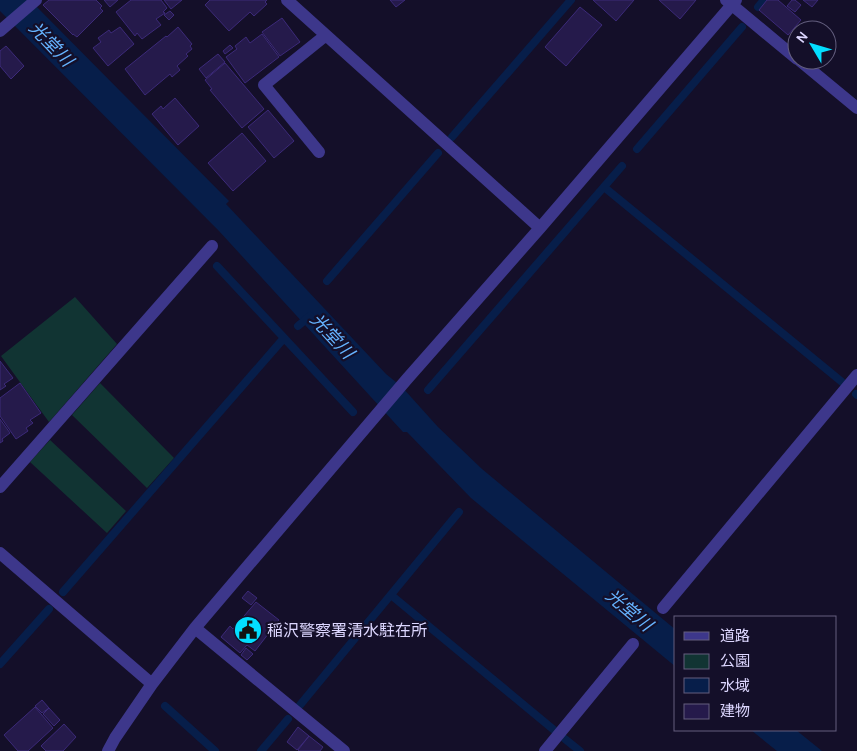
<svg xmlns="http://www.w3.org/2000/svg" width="857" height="751" viewBox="0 0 857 751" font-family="Karla,'Noto Sans JP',sans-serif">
<rect width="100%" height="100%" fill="#140f29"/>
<!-- green -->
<path fill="#113433" d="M75,297L117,344L49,422L1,356Z
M100,383L174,458L147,488L72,415Z
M50,440L126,511L107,533L30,462Z"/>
<!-- water -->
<path fill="#071e4a" d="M0,0H30L229,201L226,204L386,374L402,387L438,427L482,469L676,630V667L471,498L407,432H403L219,231L0,11Z
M751,730H796L822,751H777Z"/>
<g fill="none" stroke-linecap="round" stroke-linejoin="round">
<!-- stream -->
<path stroke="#071e4a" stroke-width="8" d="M758,7L764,0
M452,137L571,0
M637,149L742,27
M604,187L842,382
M217,266L353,412
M327,281L438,153
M298,326L310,316
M428,390L622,166
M856,394L857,395
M63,592L284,338
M391,595L554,730
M0,664L49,609
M300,705L459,512
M165,706L215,751
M565,739L580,751
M261,751L288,719"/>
</g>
<!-- building -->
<path fill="#251a4b" stroke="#3c2a79" d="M49,0H96L102,6L100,8L103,11L77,37L73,34V35L43,5Z
M104,0H118L110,7Z
M131,0H161L167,8L163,12L165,13L156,19L161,25L142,39L137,33L135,36L116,12Z
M164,0H182L171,9Z
M210,0H267L265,2L267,4L254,16L250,12L229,31L205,5Z
M390,0H405L396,7Z
M593,0H634L616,21Z
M659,0H696L680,19Z
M767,0H778L801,20L788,35L759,10Z
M792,0H795L801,5L795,12L787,6Z
M803,0H818L812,7Z
M580,7L602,25L566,66L545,47Z
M170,11L174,15L169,20L164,15Z
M282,18L300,42L280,56L262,32Z
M120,27L134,44L108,66L93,48L101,42L98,38L109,30L111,33Z
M178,27L192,44L190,46L192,49L186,54L188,56L177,66L180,70L172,77L170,74L145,95L125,69L166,36L167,37Z
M262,34L279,57L245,83L226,57L237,49L235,46L246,37L250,43Z
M230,45L233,48L225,54L223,51Z
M6,46L24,66L11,79L0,66V51Z
M218,54L225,62L206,78L199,69Z
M225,63L264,109L242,128L210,90L212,89L205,80Z
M175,98L199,126L178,145L152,114L161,106L163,109Z
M268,110L294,141L274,158L248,127Z
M242,133L266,161L233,191L208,163Z
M0,361L13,378L4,384L6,386L0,390Z
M20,383L41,413L30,420L33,423L26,428L28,431L16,439L0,416V398Z
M0,419L10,433L2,439L3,441L0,443Z
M248,591L257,598L251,605L242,598Z
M256,602L279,620L255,651L247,645L240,653L221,637L230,626L233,629Z
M246,648L253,654L247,660L241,655Z
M42,700L49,708L42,713L35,706Z
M35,707L53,728L28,751H18L4,735Z
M49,708L60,720L54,726L43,714Z
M64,724L76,737L63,751H46L41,746Z
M298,727L309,736L297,750L287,742Z
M309,736L323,747L320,751H299L298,750Z"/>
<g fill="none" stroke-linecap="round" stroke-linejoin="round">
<!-- minor -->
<path stroke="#3d378b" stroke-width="12" d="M287,0L540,228
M726,0L797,59
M0,31L36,0
M799,60L857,108
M319,152L264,85L326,35
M0,487L212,246
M0,553L152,684
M663,608L857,375
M195,628L344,751
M108,751L115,738L152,684L195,628L407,379L540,228L736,0
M545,751L633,644"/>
</g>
<!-- icons -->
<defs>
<symbol id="civic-disc" viewBox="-11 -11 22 22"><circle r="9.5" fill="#03deff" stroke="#140f29"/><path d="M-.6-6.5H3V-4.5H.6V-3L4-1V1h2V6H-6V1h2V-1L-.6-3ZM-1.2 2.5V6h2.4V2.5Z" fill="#111"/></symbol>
</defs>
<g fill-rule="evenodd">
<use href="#civic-disc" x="232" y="614" width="32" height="32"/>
</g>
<g text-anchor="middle" stroke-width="4.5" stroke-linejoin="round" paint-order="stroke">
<!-- poi labels -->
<g font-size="16" fill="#ddd7ff" stroke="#140f29" text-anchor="start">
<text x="267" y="636">稲沢警察署清水駐在所</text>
</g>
<!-- water labels -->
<g font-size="18" font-style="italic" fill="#65b3ff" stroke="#140f29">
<text transform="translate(51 44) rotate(46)" y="6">光堂川</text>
<text transform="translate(332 336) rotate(47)" y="6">光堂川</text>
<text transform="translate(629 610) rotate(40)" y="6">光堂川</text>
</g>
</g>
<!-- legend -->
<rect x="674" y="616" width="162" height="115" fill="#140f29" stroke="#645f7f"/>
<rect x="684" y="632" width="25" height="8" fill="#3d378b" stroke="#645f7f"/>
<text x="720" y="641" font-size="15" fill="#ddd7ff">道路</text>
<rect x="684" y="654" width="25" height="15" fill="#113433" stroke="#645f7f"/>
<text x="720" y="666" font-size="15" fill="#ddd7ff">公園</text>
<rect x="684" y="678" width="25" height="15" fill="#071e4a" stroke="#645f7f"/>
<text x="720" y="691" font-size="15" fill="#ddd7ff">水域</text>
<rect x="684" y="704" width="25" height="15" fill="#251a4b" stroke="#645f7f"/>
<text x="720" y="716" font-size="15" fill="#ddd7ff">建物</text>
<!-- north arrow -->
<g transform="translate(812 45) rotate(308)"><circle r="24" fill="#140f29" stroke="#645f7f"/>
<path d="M0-4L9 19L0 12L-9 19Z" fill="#03deff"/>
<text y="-8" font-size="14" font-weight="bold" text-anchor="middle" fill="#ddd7ff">N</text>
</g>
</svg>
